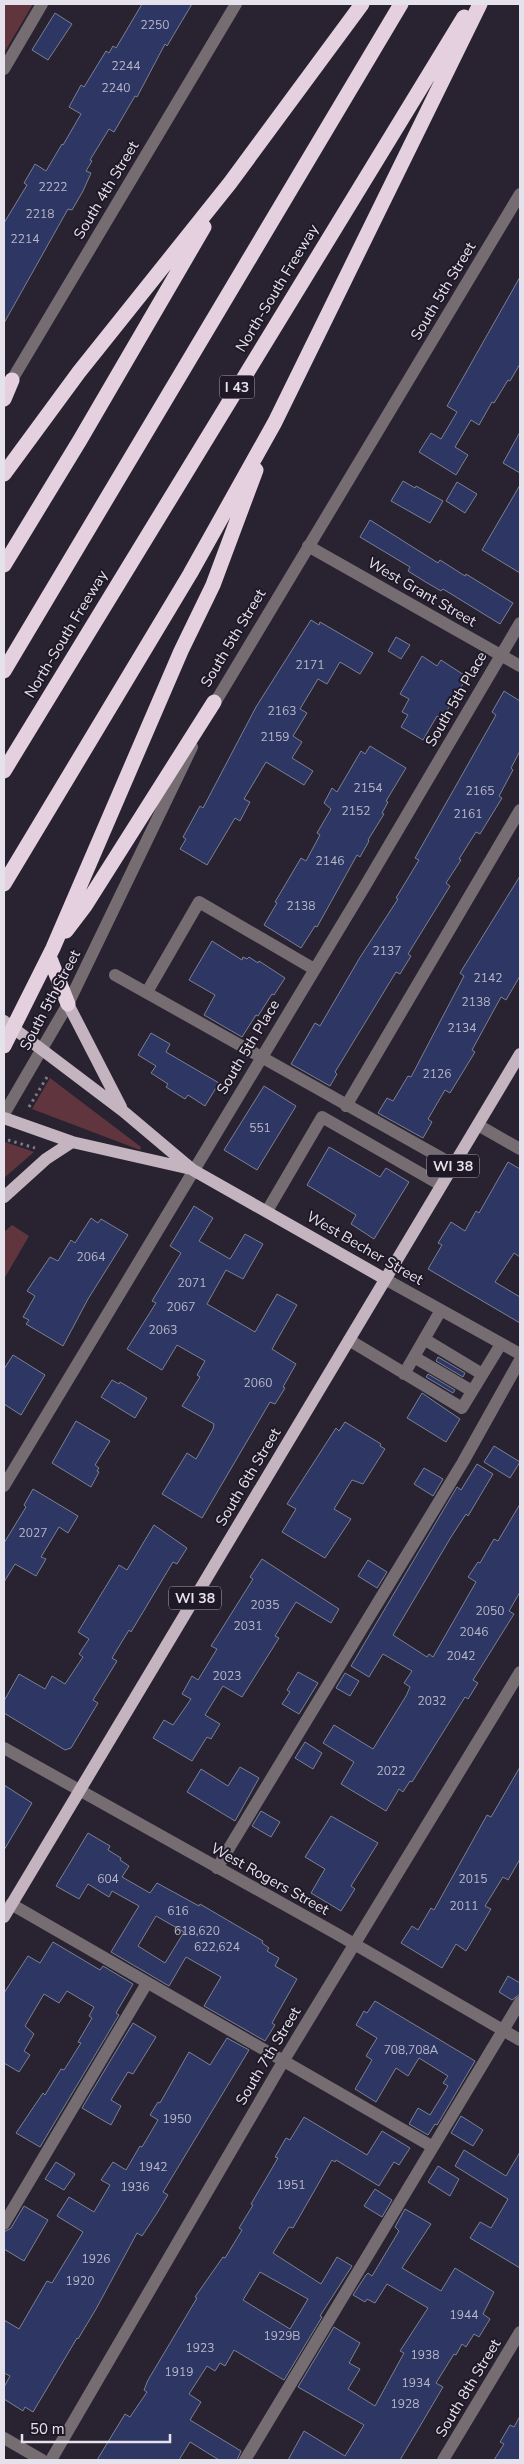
<svg xmlns="http://www.w3.org/2000/svg" width="524" height="2464" viewBox="0 0 524 2464" font-family="'Nunito Sans',sans-serif">
<rect width="100%" height="100%" fill="#292231"/>
<!-- green -->
<path fill="#61353e" d="M4,4H33L4,53Z
M50,1078L141,1147L140,1150L32,1109Z
M5,1142L34,1152L4,1178V1144Z
M12,1225L29,1236L4,1279V1232Z"/>
<!-- building -->
<path fill="#2e3763" stroke="#7a8092" fill-rule="evenodd" d="M142,4H192L167,46L165,44L137,97L135,96L114,132L109,129L90,160L92,161L86,171L91,173L83,191L72,210L68,209L4,323V223L27,185L24,183L35,164L46,171L62,144L63,145L81,114L69,107L81,85L84,87L106,51L109,53L113,46L116,48Z
M55,13L72,24L48,60L32,50Z
M520,277V364L510,381L508,380L494,403L492,402L479,425L471,420L455,447L468,455L456,475L419,452L431,433L441,439L457,412L447,406Z
M520,432V473L503,463Z
M403,481L415,488L416,486L443,501L430,523L391,501Z
M457,482L477,494L465,513L446,501Z
M520,485V573L482,550Z
M370,520L438,563L440,560L465,576L466,574L513,603L500,624L443,589L441,591L424,581L408,571L410,567L360,537Z
M311,620L319,625L320,622L373,653L360,674L340,662L327,684L318,679L300,709L307,713L293,736L302,742L292,758L313,771L304,785L266,762L244,799L250,802L240,821L235,818L207,865L180,849L186,839L183,837L200,806L203,808L256,707Z
M396,637L410,645L401,659L388,651Z
M422,656L437,666L441,660L467,677L442,719L437,716L423,740L401,727L408,715L402,712L409,699L400,694Z
M504,691L520,701V751L511,768L513,770L499,796L502,798L480,834L476,832L459,859L461,860L446,883L450,886L408,954L411,956L400,974L396,972L335,1072L337,1074L330,1086L291,1064L315,1023L320,1026L359,959L398,899L396,898L419,860L415,858L496,715L492,712Z
M370,746L406,768L386,801L388,802L382,813L384,814L368,840L369,841L360,857L357,855L317,927L315,926L301,948L264,925L277,903L275,902L301,858L306,861L320,835L317,833L331,809L324,803L332,788L337,792L361,751L365,754Z
M520,876V976L506,1000L501,997L472,1050L475,1052L450,1093L445,1090L428,1119L432,1122L423,1138L378,1113L387,1098L393,1101L408,1076L411,1077L464,976L460,973Z
M212,941L242,960L243,957L247,959L249,957L258,963L259,961L285,978L274,995L272,994L258,1016L256,1015L242,1037L204,1015L215,995L189,980Z
M151,1033L170,1044L166,1052L219,1083L205,1106L188,1095L185,1099L166,1087L168,1084L151,1073L156,1066L138,1055Z
M264,1086L296,1106L257,1170L224,1150Z
M329,1147L380,1177L386,1168L409,1182L374,1239L351,1224L356,1215L307,1185Z
M508,1162L520,1169V1257L514,1253L495,1282L520,1297V1323L428,1269L442,1245L438,1243L451,1222L465,1231L476,1211L479,1213Z
M194,1206L213,1218L199,1241L230,1259L245,1234L263,1244L243,1279L226,1270L207,1304L255,1332L277,1294L297,1305L272,1349L296,1364L283,1387L285,1388L275,1404L270,1402L202,1518L162,1494L187,1453L196,1459L213,1429L214,1424L182,1406L200,1377L197,1375L205,1361L177,1345L162,1370L127,1349L156,1303L152,1301L181,1253L170,1246Z
M91,1218L98,1223L101,1219L128,1235L88,1299L63,1346L26,1324L29,1320L23,1317L35,1296L27,1291L50,1257L58,1261L71,1240L75,1243Z
M13,1355L45,1375L21,1415L4,1404V1369Z
M438,1357L465,1373L463,1377L436,1361Z
M428,1374L455,1390L453,1393L426,1377Z
M112,1380L119,1384L120,1382L147,1398L135,1418L101,1397Z
M422,1393L460,1419L446,1442L407,1418Z
M76,1421L110,1441L95,1465L99,1468L97,1471L99,1472L91,1487L52,1463Z
M345,1422L381,1444L380,1446L385,1449L363,1484L352,1480L334,1509L351,1519L325,1558L282,1532L296,1509L287,1504L336,1428L339,1431Z
M494,1446L520,1462L510,1478L484,1462Z
M477,1464L493,1474L468,1516L466,1514L451,1537L393,1635L427,1657L429,1654L433,1657L476,1582L468,1577L478,1562L480,1563L494,1539L498,1541L520,1504V1592L509,1611L514,1614L473,1680L478,1683L468,1699L465,1697L412,1782L410,1781L403,1792L399,1789L386,1811L341,1784L354,1762L323,1743L334,1725L373,1749L406,1696L410,1687L404,1683L412,1671L383,1654L369,1677L351,1666L457,1487L461,1490Z
M424,1468L443,1479L433,1496L414,1484Z
M33,1489L78,1516L68,1533L59,1527L41,1557L46,1559L36,1576L15,1564L4,1582V1543L26,1507L24,1505Z
M154,1525L187,1548L177,1564L173,1562L131,1632L129,1630L112,1658L117,1661L93,1700L98,1703L71,1748L65,1750L4,1713V1701L19,1674L45,1689L52,1676L65,1684L83,1657L79,1654L89,1639L78,1632L119,1565L127,1570Z
M262,1559L339,1609L331,1623L296,1602L275,1636L279,1638L242,1697L223,1686L205,1715L220,1724L211,1739L207,1737L192,1761L153,1738L164,1720L173,1725L191,1699L182,1694L192,1676L198,1680L217,1649L211,1646L253,1579L250,1577Z
M368,1560L387,1572L377,1588L358,1576Z
M298,1672L318,1683L299,1714L282,1704L290,1692L287,1690Z
M345,1673L359,1681L350,1696L336,1688Z
M305,1742L322,1753L313,1769L295,1758Z
M240,1767L259,1778L235,1821L187,1792L201,1769L228,1786Z
M520,1767V1859L508,1880L503,1877L485,1906L491,1909L466,1951L456,1944L442,1968L401,1943L412,1926L418,1930L431,1908L434,1910L487,1815L491,1817Z
M4,1785L32,1803L4,1850Z
M261,1811L280,1822L271,1837L252,1826Z
M331,1816L378,1843L351,1886L355,1889L341,1911L311,1893L325,1869L305,1857Z
M88,1833L110,1846L108,1850L121,1858L120,1860L129,1866L122,1877L150,1893L157,1883L199,1906L200,1904L263,1941L262,1943L269,1948L267,1951L279,1958L275,1966L297,1979L272,2023L275,2025L265,2041L204,2006L221,1977L186,1957L169,1986L111,1952L139,1906L112,1891L109,1897L88,1884L79,1899L56,1886ZM156,1916L184,1932L165,1963L138,1946Z
M53,1942L100,1970L103,1966L133,1984L116,2013L119,2015L40,2147L16,2133L43,2093L45,2095L61,2069L64,2070L81,2043L78,2042L92,2018L89,2016L94,2007L67,1991L59,2003L44,1994L25,2026L34,2034L24,2051L30,2055L19,2072L4,2063V1993L28,1956L40,1963Z
M508,1976L520,1983V1994L512,2000L499,1992Z
M375,2001L475,2061L437,2125L435,2124L428,2135L409,2124L418,2108L430,2115L448,2086L443,2083L448,2076L419,2058L408,2076L396,2068L376,2102L355,2089L372,2060L366,2056L377,2038L356,2025L364,2011L367,2013Z
M133,2023L156,2037L133,2074L128,2072L111,2100L121,2106L111,2125L82,2108Z
M227,2038L249,2050L163,2192L168,2195L157,2213L142,2236L137,2233L96,2309L78,2339L77,2338L33,2412L25,2407L23,2411L4,2399V2387L10,2376L4,2373V2320L19,2329L47,2281L52,2283L83,2232L57,2216L69,2197L94,2212L110,2185L101,2180L113,2162L126,2170L140,2146L142,2147L158,2120L150,2115L158,2102L160,2103L189,2052L210,2065Z
M461,2116L483,2130L473,2146L451,2133Z
M304,2117L367,2155L382,2131L410,2148L399,2165L394,2162L379,2186L336,2160L335,2162L332,2160L293,2228L289,2227L273,2253L321,2284L337,2257L352,2266L320,2316L322,2317L284,2380L234,2350L225,2366L220,2363L215,2371L207,2366L189,2394L201,2402L190,2420L241,2451L237,2460H219L190,2442L179,2460H97L125,2414L130,2417L147,2392L144,2390L148,2380L197,2298L195,2297L223,2257L225,2258L242,2230L239,2228L253,2205L251,2204L278,2158L275,2157L286,2138L290,2140ZM260,2272L308,2299L290,2329L243,2300Z
M464,2150L506,2176L520,2152V2268L470,2238L480,2222L491,2228L508,2199L455,2166Z
M56,2162L75,2174L64,2190L45,2179Z
M438,2166L459,2179L450,2196L428,2182Z
M375,2189L392,2200L382,2217L364,2206Z
M24,2206L48,2220L24,2261L4,2249V2232L11,2228Z
M405,2209L431,2224L402,2268L441,2291L455,2268L494,2292L483,2314L490,2319L479,2337L474,2334L466,2347L462,2344L456,2355L454,2354L436,2383L443,2387L400,2460H288L304,2431L345,2456L364,2425L298,2387L334,2327L360,2343L349,2363L360,2369L348,2389L375,2406L404,2353L400,2351L428,2308L387,2284L375,2303L367,2299L365,2302L353,2295L366,2275L368,2273L372,2276L399,2231L395,2227Z
M520,2416V2460H494L504,2444L500,2442L510,2425L514,2427Z"/>
<g fill="none" stroke-linecap="round" stroke-linejoin="round">
<!-- path -->
<path stroke="#7f7a87" stroke-width="3" stroke-dasharray="2.5 4" stroke-linecap="butt" d="M29,1107L47,1077
M8,1140L35,1148"/>
<!-- minor -->
<path stroke="#756d72" stroke-width="12" d="M4,69L42,4
M7,388L236,4
M308,546L520,666
M210,711L520,194
M115,975L454,1165
M147,992L199,902L314,969
M346,1106L520,810
M4,1114L68,1004L192,747
M478,1125L520,1149
M267,1211L322,1117L441,1185
M385,1279L520,1354
M424,1339L482,1374
M349,1340L462,1408L501,1344
M414,1357L472,1391
M404,1374L441,1310
M4,1486L365,886L520,623
M4,1748L337,1934L520,2040
M217,1868L463,1462L520,1360
M11,1904L433,2147
M4,2224L147,1983
M4,2438L42,2460
M51,2460L284,2060L520,1672
M245,2460L520,2002
M443,2460L520,2332"/>
<!-- major -->
<path stroke="#c4b4bf" stroke-width="12" d="M68,1004L121,1107
M4,1021L123,1111L193,1170L385,1279
M4,1118L72,1142L191,1169
M4,1197L46,1159L72,1142
M4,1917L520,1054"/>
<!-- highway -->
<path stroke="#e4d0de" stroke-width="15" d="M4,399L12,380
M4,474L79,372L230,183L362,4
M4,565L80,440L204,227
M4,671L401,4
M4,771L464,17
M4,884L190,574L275,422L480,4
M66,931L85,906L214,702
M49,956L68,1004
M4,1046L53,948L181,651L213,585L256,470"/>
</g>
<g text-anchor="middle" stroke-width="4" stroke-linejoin="round" paint-order="stroke">
<!-- number labels -->
<g font-size="12" fill="#b8b7ca">
<text x="155" y="29">2250</text>
<text x="126" y="70">2244</text>
<text x="116" y="92">2240</text>
<text x="53" y="191">2222</text>
<text x="40" y="218">2218</text>
<text x="25" y="243">2214</text>
<text x="310" y="669">2171</text>
<text x="282" y="715">2163</text>
<text x="275" y="741">2159</text>
<text x="368" y="792">2154</text>
<text x="480" y="795">2165</text>
<text x="356" y="815">2152</text>
<text x="468" y="818">2161</text>
<text x="330" y="865">2146</text>
<text x="301" y="910">2138</text>
<text x="387" y="955">2137</text>
<text x="488" y="982">2142</text>
<text x="476" y="1006">2138</text>
<text x="462" y="1032">2134</text>
<text x="437" y="1078">2126</text>
<text x="260" y="1132">551</text>
<text x="91" y="1261">2064</text>
<text x="192" y="1287">2071</text>
<text x="181" y="1311">2067</text>
<text x="163" y="1334">2063</text>
<text x="258" y="1387">2060</text>
<text x="33" y="1537">2027</text>
<text x="265" y="1609">2035</text>
<text x="490" y="1615">2050</text>
<text x="248" y="1630">2031</text>
<text x="474" y="1636">2046</text>
<text x="461" y="1660">2042</text>
<text x="227" y="1680">2023</text>
<text x="432" y="1705">2032</text>
<text x="391" y="1775">2022</text>
<text x="108" y="1883">604</text>
<text x="473" y="1883">2015</text>
<text x="464" y="1910">2011</text>
<text x="178" y="1915">616</text>
<text x="197" y="1935">618,620</text>
<text x="217" y="1951">622,624</text>
<text x="411" y="2054">708,708A</text>
<text x="177" y="2123">1950</text>
<text x="153" y="2171">1942</text>
<text x="291" y="2189">1951</text>
<text x="135" y="2191">1936</text>
<text x="96" y="2263">1926</text>
<text x="80" y="2285">1920</text>
<text x="464" y="2319">1944</text>
<text x="282" y="2340">1929B</text>
<text x="200" y="2352">1923</text>
<text x="425" y="2359">1938</text>
<text x="179" y="2376">1919</text>
<text x="416" y="2387">1934</text>
<text x="405" y="2408">1928</text>
</g>
<!-- shield labels -->
<g fill="#1f1927" stroke="#aaa6b1" stroke-width="1">
<rect x="219.5" y="375.5" width="35" height="23" rx="4"/>
<rect x="427" y="1154.5" width="52" height="23" rx="4"/>
<rect x="169" y="1586.5" width="52" height="23" rx="4"/>
</g>
<g font-size="14" font-weight="bold" fill="#e6e2ec">
<text x="237" y="392">I 43</text>
<text x="453" y="1171">WI 38</text>
<text x="195" y="1603">WI 38</text>
</g>
<!-- street labels -->
<g font-size="15" fill="#e6e2ec" stroke="#1f1927">
<text transform="translate(106 190) rotate(-59)" y="5">South 4th Street</text>
<text transform="translate(277 288) rotate(-59)" y="5">North-South Freeway</text>
<text transform="translate(443 291) rotate(-59)" y="5">South 5th Street</text>
<text transform="translate(422 592) rotate(30)" y="5">West Grant Street</text>
<text transform="translate(66 634) rotate(-59)" y="5">North-South Freeway</text>
<text transform="translate(233 638) rotate(-59)" y="5">South 5th Street</text>
<text transform="translate(456 699) rotate(-60)" y="5">South 5th Place</text>
<text transform="translate(50 1000) rotate(-62)" y="5">South 5th Street</text>
<text transform="translate(248 1047) rotate(-59)" y="5">South 5th Place</text>
<text transform="translate(365 1248) rotate(30)" y="5">West Becher Street</text>
<text transform="translate(248 1477) rotate(-59)" y="5">South 6th Street</text>
<text transform="translate(270 1879) rotate(29)" y="5">West Rogers Street</text>
<text transform="translate(268 2056) rotate(-59)" y="5">South 7th Street</text>
<text transform="translate(468 2388) rotate(-59)" y="5">South 8th Street</text>
</g>
</g>
<!-- border -->
<rect width="524" height="2464" fill="none" stroke="#e6e2ec" stroke-width="10"/>
<!-- scale -->
<path d="M22 2434v8h148v-8" fill="none" stroke="#e6e2ec" stroke-width="2.5"/>
<text x="30" y="2434" font-size="15" fill="#e6e2ec" stroke="#1f1927" stroke-width="4" paint-order="stroke">50 m</text>
</svg>
